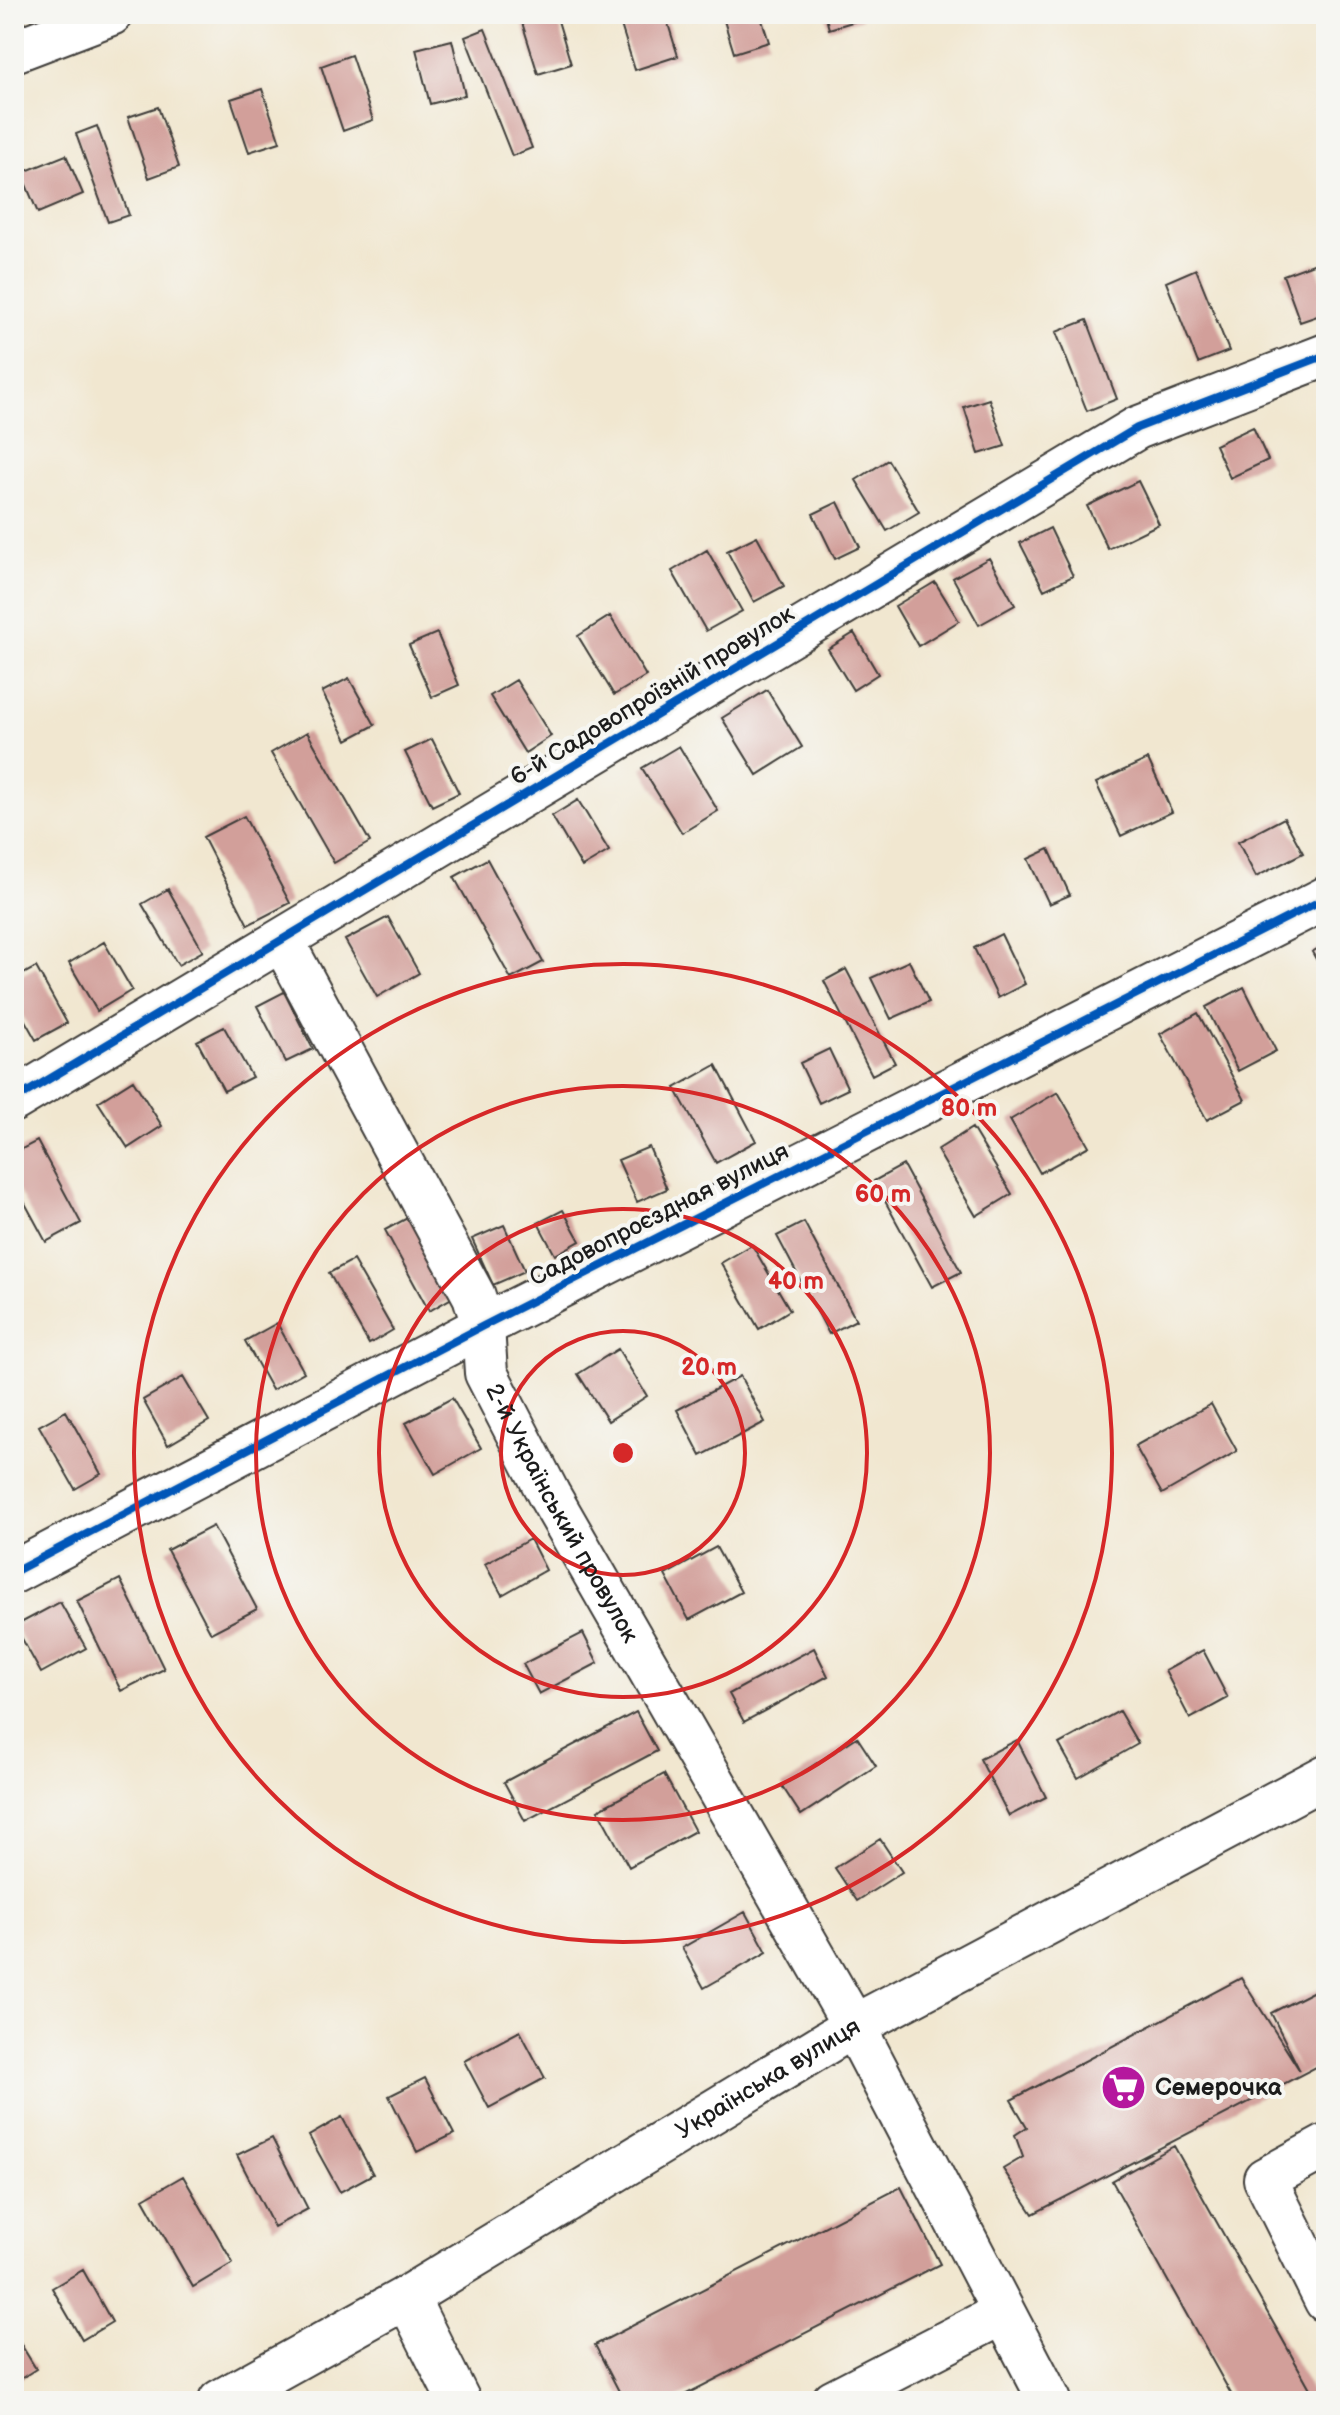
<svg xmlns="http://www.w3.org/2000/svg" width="1340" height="2415" viewBox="0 0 1340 2415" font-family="'Balsamiq Sans',sans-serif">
<rect width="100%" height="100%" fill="#f6f6f2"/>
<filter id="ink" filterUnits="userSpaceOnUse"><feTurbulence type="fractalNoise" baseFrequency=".0125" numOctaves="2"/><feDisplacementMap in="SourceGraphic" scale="16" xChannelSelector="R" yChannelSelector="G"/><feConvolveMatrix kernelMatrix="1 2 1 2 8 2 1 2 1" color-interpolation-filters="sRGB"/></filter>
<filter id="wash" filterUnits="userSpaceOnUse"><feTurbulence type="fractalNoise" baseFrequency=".006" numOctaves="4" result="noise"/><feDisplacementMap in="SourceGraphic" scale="32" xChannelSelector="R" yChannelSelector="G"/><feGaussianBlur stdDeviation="1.8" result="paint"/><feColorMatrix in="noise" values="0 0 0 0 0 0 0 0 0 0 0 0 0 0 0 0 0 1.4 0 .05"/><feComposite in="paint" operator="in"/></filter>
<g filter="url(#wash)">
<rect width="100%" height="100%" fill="#f1e7d0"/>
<g id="blocks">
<!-- building -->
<path fill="#d29f9a" d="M526,14H556L571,64L538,74L520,16Z
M654,14H665L678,56L635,70L621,25Z
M722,14H760L769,42L734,53Z
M825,14H860L862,19L829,29Z
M485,29L532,148L512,156L465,37Z
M452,40L465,95L430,104L416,49Z
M351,55L373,120L343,131L321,66Z
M262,89L280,142L249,152L231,99Z
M158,107L179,167L149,178L128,117Z
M97,126L129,215L108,222L76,134Z
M66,155L83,194L38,213L21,173Z
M1316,263L1326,293V313L1300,322L1283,275Z
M1196,269L1229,351L1198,363L1166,282Z
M1087,320L1117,399L1087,411L1056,332Z
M989,399L1005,446L979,454L964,407Z
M1253,427L1268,460L1230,478L1215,445Z
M888,460L919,512L887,531L856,480Z
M1138,481L1159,524L1108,549L1087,506Z
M838,502L860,547L835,559L813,514Z
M1050,528L1073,576L1044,590L1020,543Z
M757,536L784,586L754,602L727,551Z
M707,550L742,611L706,631L672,571Z
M989,558L1015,605L979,625L953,578Z
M935,582L959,621L918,646L895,606Z
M610,616L646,676L614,695L578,636Z
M437,633L459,685L432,697L409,645Z
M854,633L878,674L853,690L828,649Z
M349,678L375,725L347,740L322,692Z
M516,680L551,736L525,753L490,696Z
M767,690L802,747L757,775L722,718Z
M307,732L370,842L334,863L271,753Z
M432,739L459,793L432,806L405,752Z
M679,746L718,811L682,833L642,768Z
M1148,759L1172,812L1121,836L1096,783Z
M578,800L609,851L582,867L552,816Z
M244,816L290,903L248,925L203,837Z
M1284,818L1303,853L1256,877L1238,842Z
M1049,849L1070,895L1049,904L1028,859Z
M487,859L543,962L511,979L454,877Z
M168,889L203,951L178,965L142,904Z
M388,917L419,973L377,997L345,940Z
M1001,934L1025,984L998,998L974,948Z
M104,942L132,990L97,1011L69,963Z
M1326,944V977L1312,952Z
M909,961L929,1002L891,1019L871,978Z
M36,967L67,1023L36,1040L14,1001V979Z
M846,969L895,1063L872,1075L824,981Z
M1244,987L1276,1051L1238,1071L1206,1007Z
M284,992L313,1049L286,1062L257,1006Z
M1198,1013L1245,1100L1207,1120L1160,1034Z
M224,1027L252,1077L224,1091L197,1041Z
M829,1049L848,1089L819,1103L800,1063Z
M716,1065L756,1141L716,1163L675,1088Z
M133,1080L162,1126L128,1148L98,1102Z
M1058,1092L1089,1146L1040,1173L1010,1120Z
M972,1128L1012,1194L976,1216L937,1150Z
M37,1141L81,1223L46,1242L14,1183V1153Z
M649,1147L667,1189L637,1202L618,1160Z
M903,1165L961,1272L932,1287L874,1181Z
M563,1210L580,1241L555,1255L538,1223Z
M411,1216L455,1296L429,1311L385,1230Z
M804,1222L856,1320L829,1334L777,1236Z
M504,1225L525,1271L493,1285L472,1239Z
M752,1245L790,1310L759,1329L721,1263Z
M353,1260L393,1330L369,1344L329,1273Z
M277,1323L304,1372L272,1390L245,1341Z
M618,1349L647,1396L608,1421L578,1374Z
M740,1376L765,1422L701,1456L677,1410Z
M183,1377L209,1421L168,1445L143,1400Z
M452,1398L481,1448L435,1474L406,1423Z
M1211,1404L1237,1451L1162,1494L1135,1446Z
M66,1411L101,1474L75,1489L39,1426Z
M213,1526L257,1609L211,1633L167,1550Z
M530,1539L546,1570L502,1595L485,1564Z
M716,1547L741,1592L689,1620L665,1575Z
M120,1579L164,1669L121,1691L77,1601Z
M60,1602L86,1648L41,1673L15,1626Z
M583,1633L598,1663L539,1694L523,1664Z
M814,1648L828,1676L744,1722L729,1694Z
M1203,1650L1228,1698L1190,1719L1165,1671Z
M1119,1711L1138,1744L1078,1778L1059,1744Z
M636,1712L657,1751L525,1821L504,1782Z
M857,1737L876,1766L801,1815L782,1786Z
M1017,1740L1046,1797L1009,1816L980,1759Z
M664,1774L695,1831L629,1867L598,1810Z
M880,1839L902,1872L857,1901L835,1868Z
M745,1912L767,1952L704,1988L682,1948Z
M1241,1978L1300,2071L1271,2013L1326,1985V2062L1033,2214L1003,2169L1023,2157L1015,2135L1027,2127L1011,2100Z
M520,2031L545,2078L489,2108L464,2061Z
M425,2078L454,2134L417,2152L389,2096Z
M342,2117L373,2174L340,2192L309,2136Z
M272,2138L308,2209L274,2227L237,2155Z
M1174,2146L1317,2401H1235L1112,2181Z
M183,2176L233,2263L193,2287L143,2199Z
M901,2187L940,2264L673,2401H624L595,2345Z
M83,2270L112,2322L82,2340L52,2288Z
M14,2333L36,2369L14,2383Z"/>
</g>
</g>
<g filter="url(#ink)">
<use href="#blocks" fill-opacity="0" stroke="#3c3a37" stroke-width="2"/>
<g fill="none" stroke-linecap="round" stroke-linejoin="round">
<defs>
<g id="minor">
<path d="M14,51L111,14"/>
<path id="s1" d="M283,942L474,1296L483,1326L486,1373L549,1495L854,2026L1050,2401"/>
<path d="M14,1100L1137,428L1326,355"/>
<path d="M14,1572L483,1326L1326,898"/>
<path d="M1326,2146L1265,2179L1326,2301"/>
<path d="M407,2297L459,2401"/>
<path id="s2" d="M220,2401L407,2297L854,2026L1326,1776"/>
<path d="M833,2401L1003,2313"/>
</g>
</defs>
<!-- minor casing -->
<use href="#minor" stroke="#3c3a37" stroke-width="46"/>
<!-- minor -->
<use href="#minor" stroke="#fff" stroke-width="42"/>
<defs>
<path id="cycleway" d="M14,1100L1137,428L1326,355
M14,1572L483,1326L1326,898"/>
</defs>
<!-- cycleway casing -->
<use href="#cycleway" stroke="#f6f6f2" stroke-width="13"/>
<!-- cycleway -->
<use href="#cycleway" stroke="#0057b8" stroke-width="8"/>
</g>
</g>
<!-- distance rings -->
<g fill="none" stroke="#d62828" stroke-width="4">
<circle cx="623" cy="1453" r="122"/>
<circle cx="623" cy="1453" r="244"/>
<circle cx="623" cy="1453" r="367"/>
<circle cx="623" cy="1453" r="489"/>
</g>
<!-- icons -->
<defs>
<symbol id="supermarket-disc" viewBox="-11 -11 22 22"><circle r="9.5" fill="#b5179e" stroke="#f6f6f2"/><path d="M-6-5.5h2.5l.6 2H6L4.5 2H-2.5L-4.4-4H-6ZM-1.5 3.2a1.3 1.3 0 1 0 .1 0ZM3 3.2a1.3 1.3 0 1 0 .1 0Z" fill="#fff"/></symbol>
</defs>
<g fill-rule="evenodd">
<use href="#supermarket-disc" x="1098" y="2062" width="51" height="51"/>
</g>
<g text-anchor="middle" stroke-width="8" stroke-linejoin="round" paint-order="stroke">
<!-- street labels -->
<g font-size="24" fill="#1c1c1c" stroke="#f6f6f2">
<text transform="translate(652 695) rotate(-31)" y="8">6-й Садовопроїзній провулок</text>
<text transform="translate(659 1214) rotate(-27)" y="8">Садовопроєздная вулиця</text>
<text dy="8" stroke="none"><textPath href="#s1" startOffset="640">2-й Український провулок</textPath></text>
<text dy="8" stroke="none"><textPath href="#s2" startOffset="636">Українська вулиця</textPath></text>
</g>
<!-- poi labels -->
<g font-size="24" font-weight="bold" fill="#1c1c1c" stroke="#f6f6f2" text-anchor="start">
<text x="1155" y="2095">Семерочка</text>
</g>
</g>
<circle cx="623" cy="1453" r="12" fill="#d62828" stroke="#f6f6f2" stroke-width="4"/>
<g font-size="24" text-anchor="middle" font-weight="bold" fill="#d62828" stroke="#f6f6f2" stroke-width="8" stroke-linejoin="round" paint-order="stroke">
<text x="969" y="1116">80 m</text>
<text x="883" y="1202">60 m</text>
<text x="796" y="1289">40 m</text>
<text x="709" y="1375">20 m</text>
</g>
<!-- margin -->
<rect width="1340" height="2415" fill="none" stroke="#f6f6f2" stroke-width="48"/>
</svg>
